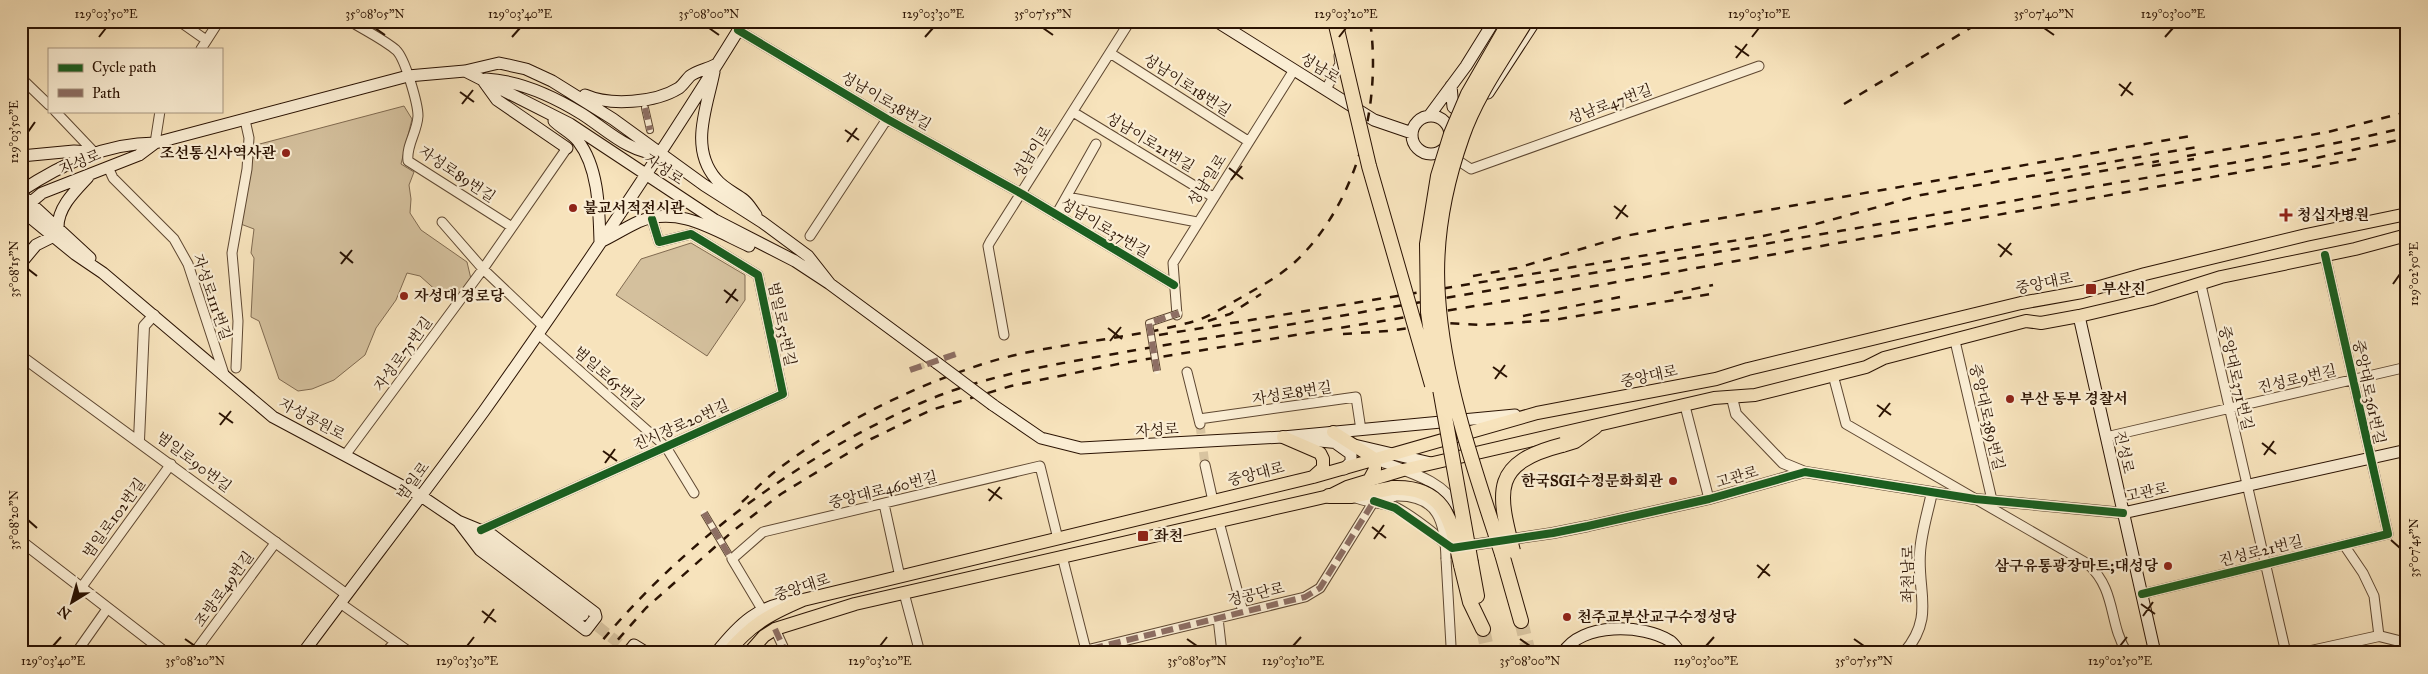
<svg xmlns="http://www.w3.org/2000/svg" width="2428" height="674" viewBox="0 0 2428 674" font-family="'IM FELL Great Primer','Noto Serif KR',serif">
<rect width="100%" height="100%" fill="#f7e3bc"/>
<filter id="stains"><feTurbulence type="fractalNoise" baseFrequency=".004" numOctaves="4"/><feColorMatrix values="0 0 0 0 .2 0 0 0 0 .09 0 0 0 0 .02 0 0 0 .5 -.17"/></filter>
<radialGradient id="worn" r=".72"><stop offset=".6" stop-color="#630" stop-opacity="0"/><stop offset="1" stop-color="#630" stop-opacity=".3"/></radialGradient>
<!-- green -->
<path fill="#d4c09d" stroke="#806a50" d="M404,106L412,119L401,164L414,172L409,185L411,199L410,213L421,230L467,262L471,279L456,299L439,293L420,276L407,273L396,300L376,328L365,355L334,380L312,389L298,391L279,379L259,321L251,317L254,258L251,253L254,229L238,223L255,149L256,145Z
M691,243L745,275V300L707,356L616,295L641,259Z"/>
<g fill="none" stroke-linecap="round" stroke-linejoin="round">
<!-- pedestrian-tunnel -->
<path stroke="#d8c4a0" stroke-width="6" stroke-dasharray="6 3" stroke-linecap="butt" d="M910,370L956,354"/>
<!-- minor-tunnel -->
<path stroke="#d8c4a0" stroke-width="9" stroke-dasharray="9 4.5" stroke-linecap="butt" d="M1200,425L1205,465"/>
<!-- secondary-tunnel -->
<path stroke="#d8c4a0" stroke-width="11" stroke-dasharray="11 5.5" stroke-linecap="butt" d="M585,616L631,653"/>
<!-- trunk-tunnel -->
<path stroke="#d8c4a0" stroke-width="14" stroke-dasharray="14 7" stroke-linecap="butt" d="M1521,621L1529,653
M1483,629L1488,653"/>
<defs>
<path id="pedestrian" d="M645,108L650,130"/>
<path id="minor" d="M179,21L206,40
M350,21C364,30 383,39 396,50C405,58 418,104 418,116C417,133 406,145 408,161L512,227
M738,30L887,119L1022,194L1174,285
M201,49L219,21
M1110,53L1248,141
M21,78L49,105
M1326,89L1340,64L1339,56
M55,111L94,152
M1073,112L1213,197
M155,143L160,111
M1451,156L1471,169L1759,66
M108,167L113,178L174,239L188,264L224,374
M1067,197L1197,222
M1056,215L1096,144
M442,222L483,269L543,326
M810,236L887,119
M2201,285L2286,653
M1177,315L1173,263L1294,70
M538,334L666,447L694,493
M1004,335L988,246L990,242L1130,21
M1955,341L1992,500
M236,368L238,321L232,253L247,169L249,138L245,120
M1187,372L1200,424
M1833,375L1846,424L2088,564C2117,591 2108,622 2127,653
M1685,406L1709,499
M1199,419L1356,397L1361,430
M2106,437L2407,367
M346,454L483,269L567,148
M1205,465L1213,501
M884,504L900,577
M1219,522L1243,612
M481,530L783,394L758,275L691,234L659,242L652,219
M2344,545L2363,573L2374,596L2379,636
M1062,556L1086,650
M1446,559L1451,646L1453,653
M81,588L171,464
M904,593L920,653
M2142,594L2388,534L2325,255
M340,603L411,653
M766,616L732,559L763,532L1040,466L1058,539
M1218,618L1222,653
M775,629L786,653
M76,653L107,609
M194,653L276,542
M385,653L395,642
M1074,653L1305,597L1320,588L1374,501L1396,496"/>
<path id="tertiary" d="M21,356L346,594
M1732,398L1736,414L1783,463L1805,472
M139,440L144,326L154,315
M1375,459C1404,471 1443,479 1458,509
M1353,496C1366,503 1380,501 1394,507C1414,516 1434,535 1452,548L1553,533L1588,526L1709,499L1805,472L1975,499L2123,513
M21,541L166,653
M1904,653C1935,617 1917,592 1920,553C1921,533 1928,512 1932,492
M2302,653L2379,636L2407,643"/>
<path id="secondary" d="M1216,21L1374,120L1412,133
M465,71L570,124L715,220L795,261L830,284L937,363
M714,72C707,108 689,147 716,179C723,188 735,193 744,200C749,204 752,210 756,215
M486,79C520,81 553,96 582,114C607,130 629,153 660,154
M484,82L497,100L567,148
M1451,86L1453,107L1467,116
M1488,93L1535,21
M585,95C610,106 655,103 679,88C683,85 686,80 690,76C696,71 707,69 715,65
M1429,116L1466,66L1494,21
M1412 135a19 19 0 1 1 38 0a19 19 0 1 1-38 0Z
M554,121C561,128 572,133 578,141C599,168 599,210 600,242
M21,156L74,151L92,152
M21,191C62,164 106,143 155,143L408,76L465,71L499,63L526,69L552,81L613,119L704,185L762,222L808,256L830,284
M25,198L90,258
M21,210L75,254L103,273L273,417L421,496L458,521L583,615
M22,219L30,203L42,193L139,155L155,143
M58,227C58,207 75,191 88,177
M600,242C613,236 625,228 638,222C678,205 714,230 749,246
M21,263L36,245L54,236
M2079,316L2155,653
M993,405L1041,438L1081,448L1283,437L1515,415
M1310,440L1350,444L1431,463
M1337,444L1351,454V462L1344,469
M2123,513L2407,450
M458,521L492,535L595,613L596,617L586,630L480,550Z
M303,653C363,572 425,492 484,411C574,284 662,154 744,21
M628,653L634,645L647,653
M716,653C739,624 759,604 797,601
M1563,653C1581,622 1644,624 1670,641C1674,644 1677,649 1681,653"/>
<path id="primary" d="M1333,432L1375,459V469L1369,480
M1283,437L1320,453L1323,459V468L1313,477
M727,653C752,624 768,615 803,600L1313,477L1537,413L1716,379L1748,369L2021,303L2082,292L2145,274L2306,235L2407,214
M749,653L764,636L775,629L855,604L1329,496L1347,487L1403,470L1714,398L1755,395L1866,367L1884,358L2026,321L2041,323L2079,316L2151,299L2221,277L2355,249L2407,235"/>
<path id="trunk" d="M1562,445L1575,441L1595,427
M1329,496H1352L1393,488
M1502,554L1521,621
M1471,563L1477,596
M1461,565L1470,602L1483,629"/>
</defs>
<!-- pedestrian casing -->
<use href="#pedestrian" stroke="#5e4731" stroke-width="8"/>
<!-- minor casing -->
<use href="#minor" stroke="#5e4731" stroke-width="11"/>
<!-- tertiary casing -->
<use href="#tertiary" stroke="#5e4731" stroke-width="12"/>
<!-- secondary casing -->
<use href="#secondary" stroke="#2b1303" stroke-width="13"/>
<!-- primary casing -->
<use href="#primary" stroke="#2b1303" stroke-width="14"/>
<!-- trunk casing -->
<use href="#trunk" stroke="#2b1303" stroke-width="16"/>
<!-- pedestrian -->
<use href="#pedestrian" stroke="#faedd3" stroke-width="6"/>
<!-- minor -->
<use href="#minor" stroke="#faedd3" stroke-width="9"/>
<!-- tertiary -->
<use href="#tertiary" stroke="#faedd3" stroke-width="10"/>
<!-- secondary -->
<use href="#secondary" stroke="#faedd3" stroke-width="11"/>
<!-- primary -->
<use href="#primary" stroke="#f7e3bc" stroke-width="12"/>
<!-- trunk -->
<use href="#trunk" stroke="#f7e3bc" stroke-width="14"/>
<!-- rail -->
<path stroke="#2b1303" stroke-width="2.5" stroke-dasharray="9 9" stroke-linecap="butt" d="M1844,104L1982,21
M2187,156L2328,132L2407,112
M2152,166L2194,159
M2312,167L2361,158
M2046,181L2159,161
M1473,276L1517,268L1625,236L1688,224L2196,135
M1674,293L1713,285
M1523,316L1620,297
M1208,321L1230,314L1261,294
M1343,334L1388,331L1447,323L1481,325L1553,320L1717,293
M1159,335L1763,236L1809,226L1921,195L2197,147
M742,502C755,490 767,477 781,467C838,424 904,391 971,368C1043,342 1122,342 1195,321C1211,316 1227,305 1242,297C1261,286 1280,276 1296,261C1358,202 1382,103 1370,21
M592,653C678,546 796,458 921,403C980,377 1045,366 1108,355C1191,340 1274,328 1357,313C1586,274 1816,236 2045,195C2166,174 2287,156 2407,127
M606,653L646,608L733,531L781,494L871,439L931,410L1011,386L1123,363L1549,294L2303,161L2407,138"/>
<defs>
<path id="pedestrian-bridge" d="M1157,371L1149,323L1179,313
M704,513L729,555"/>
<path id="minor-bridge" d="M1396,496C1439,495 1445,523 1446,559"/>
<path id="secondary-bridge" d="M937,363L993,405"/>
<path id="trunk-bridge" d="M1335,21L1369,166L1432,385
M1393,488C1447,486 1451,522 1461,565
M1513,551C1497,490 1492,463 1562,445
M1502,554C1475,471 1444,385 1438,297C1434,244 1444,188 1462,137C1476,96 1503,59 1526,21
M1471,563L1434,355L1428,312L1427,244L1438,176L1451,134L1468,94L1510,21"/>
</defs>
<!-- pedestrian-bridge casing -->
<use href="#pedestrian-bridge" stroke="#5e4731" stroke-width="8" stroke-linecap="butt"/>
<!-- minor-bridge casing -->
<use href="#minor-bridge" stroke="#5e4731" stroke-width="11" stroke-linecap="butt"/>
<!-- secondary-bridge casing -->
<use href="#secondary-bridge" stroke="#2b1303" stroke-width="13" stroke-linecap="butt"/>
<!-- trunk-bridge casing -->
<use href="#trunk-bridge" stroke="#2b1303" stroke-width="16" stroke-linecap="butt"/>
<!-- pedestrian-bridge -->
<use href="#pedestrian-bridge" stroke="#faedd3" stroke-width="6"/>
<!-- minor-bridge -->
<use href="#minor-bridge" stroke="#faedd3" stroke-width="9"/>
<!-- secondary-bridge -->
<use href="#secondary-bridge" stroke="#faedd3" stroke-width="11"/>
<!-- trunk-bridge -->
<use href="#trunk-bridge" stroke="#f7e3bc" stroke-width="14"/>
<!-- quiet -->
<path stroke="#8d6e63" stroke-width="6" stroke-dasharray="12 6" stroke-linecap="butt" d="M645,108L650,130
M910,370L956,354
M1157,371L1149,323L1179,313
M704,513L729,555
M775,629L786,653
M1074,653L1305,597L1320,588L1374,501"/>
<defs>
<path id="cycleway" d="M738,30L887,119L1022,194L1174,285
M1374,501L1395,508L1452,548L1553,533L1588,526L1709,499L1805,472L1975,499L2123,513
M481,530L783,394L758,275L691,234L659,242L652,219
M2142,594L2388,534L2325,255"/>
</defs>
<!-- cycleway casing -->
<use href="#cycleway" stroke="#faedd3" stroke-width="11"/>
<!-- cycleway -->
<use href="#cycleway" stroke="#1b5e20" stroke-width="8"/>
</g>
<!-- ticks -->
<path fill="none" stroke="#2b1303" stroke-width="2" d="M375,28L385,35M709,28L719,35M1043,28L1053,35M2044,28L2054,35M99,37L106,28M512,37L520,28M925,37L933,28M1339,37L1346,28M1752,37L1759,28M2165,37L2173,28M1735,46L1749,56M1736,58L1747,44M2119,84L2133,95M460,92L474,102M2121,96L2131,82M462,104L473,90M845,130L859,140M28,132L35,122M847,142L857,128M1229,168L1243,179M1231,180L1242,166M1614,206L1628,217M1616,219L1626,205M1998,244L2012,255M340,252L353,263M2000,257L2011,243M341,264L352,250M28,269L37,276M2393,284L2400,274M724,290L738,301M726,303L736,289M1108,328L1122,339M1110,341L1121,327M1493,367L1507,377M1495,379L1505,365M1877,405L1891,415M219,413L233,423M1879,417L1890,403M220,425L231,411M2262,443L2276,454M603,451L617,461M2264,455L2274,441M605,463L615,449M988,489L1002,499M989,501L1000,487M28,520L37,528M1372,527L1386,538M1374,539L1384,525M2391,540L2400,548M1757,565L1770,576M1758,578L1769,564M2141,604L2155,614M482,611L496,622M2143,616L2153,602M484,623L494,609M185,639L195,646M1187,639L1197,646M1520,639L1530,646M1854,639L1864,646M53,646L61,637M467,646L474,637M880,646L887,637M1293,646L1301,637M1706,646L1714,637M2120,646L2127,637"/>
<!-- markers -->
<g fill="#8f2418" stroke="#faedd3" stroke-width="2">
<circle cx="286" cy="153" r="5"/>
<circle cx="573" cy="208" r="5"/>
<path d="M2283.5 207.5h5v5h5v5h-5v5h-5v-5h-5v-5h5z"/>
<rect x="2085" y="283" width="12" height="12" rx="2.5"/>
<circle cx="404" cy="296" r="5"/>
<circle cx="2010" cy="399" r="5"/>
<circle cx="1673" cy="481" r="5"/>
<rect x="1137" y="530" width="12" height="12" rx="2.5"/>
<circle cx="2168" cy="566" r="5"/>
<circle cx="1567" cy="617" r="5"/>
</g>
<g text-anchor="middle" stroke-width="4.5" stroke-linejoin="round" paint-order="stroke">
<!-- street labels -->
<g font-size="15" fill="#2b1303" stroke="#faedd3">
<text transform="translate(1320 68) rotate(32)" y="5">성남로</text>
<text transform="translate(1187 85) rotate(33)" y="5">성남이로18번길</text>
<text transform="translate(886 101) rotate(30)" y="5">성남이로38번길</text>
<text transform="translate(1610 104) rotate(-20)" y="5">성남로47번길</text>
<text transform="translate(1150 142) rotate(31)" y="5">성남이로21번길</text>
<text transform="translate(1032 152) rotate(-58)" y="5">성남이로</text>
<text transform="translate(80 162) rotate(-22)" y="5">자성로</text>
<text transform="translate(664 169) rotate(34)" y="5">자성로</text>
<text transform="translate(457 174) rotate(34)" y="5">자성로89번길</text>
<text transform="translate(1207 180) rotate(-57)" y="5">성남일로</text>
<text transform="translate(1105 228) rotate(31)" y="5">성남이로37번길</text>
<text transform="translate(2044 283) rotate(-11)" y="5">중앙대로</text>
<text transform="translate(212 297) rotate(71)" y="5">자성로111번길</text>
<text transform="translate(782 324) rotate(78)" y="5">범일로53번길</text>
<text transform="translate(403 354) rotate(-54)" y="5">자성로75번길</text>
<text transform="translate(1649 376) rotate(-12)" y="5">중앙대로</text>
<text transform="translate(609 378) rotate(41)" y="5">범일로65번길</text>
<text transform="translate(2236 378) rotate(77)" y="5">중앙대로371번길</text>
<text transform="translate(2297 379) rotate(-13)" y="5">진성로9번길</text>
<text transform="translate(2369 392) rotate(78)" y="5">중앙대로361번길</text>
<text transform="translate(1292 393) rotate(-9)" y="5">자성로8번길</text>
<text transform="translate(1987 417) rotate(77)" y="5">중앙대로389번길</text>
<text transform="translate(312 419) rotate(28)" y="5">자성공원로</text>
<text transform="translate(681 425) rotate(-24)" y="5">진시장로20번길</text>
<text transform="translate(1157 430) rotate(-3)" y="5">자성로</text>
<text transform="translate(2124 452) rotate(77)" y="5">진성로</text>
<text transform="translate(194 462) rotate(37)" y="5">범일로90번길</text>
<text transform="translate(1256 474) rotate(-14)" y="5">중앙대로</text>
<text transform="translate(1737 477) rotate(-16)" y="5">고관로</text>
<text transform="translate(413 481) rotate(-53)" y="5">범일로</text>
<text transform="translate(883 490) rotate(-14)" y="5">중앙대로460번길</text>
<text transform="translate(2147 492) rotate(-12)" y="5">고관로</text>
<text transform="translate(114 518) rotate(-54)" y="5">범일로102번길</text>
<text transform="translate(2261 551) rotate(-14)" y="5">진성로21번길</text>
<text transform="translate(1908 574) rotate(-90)" y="5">좌천남로</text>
<text transform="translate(802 587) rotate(-18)" y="5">중앙대로</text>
<text transform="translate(224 589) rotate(-54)" y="5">조방로49번길</text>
<text transform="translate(1256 594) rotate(-13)" y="5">정공단로</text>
</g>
<!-- poi labels -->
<g font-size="15" font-weight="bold" fill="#2b1303" stroke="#faedd3" text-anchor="start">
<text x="276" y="158" text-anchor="end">조선통신사역사관</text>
<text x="583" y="213">불교서적전시관</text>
<text x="2297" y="220">청십자병원</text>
<text x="2102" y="294">부산진</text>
<text x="414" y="301">자성대 경로당</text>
<text x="2020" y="404">부산 동부 경찰서</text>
<text x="1663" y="486" text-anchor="end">한국SGI수정문화회관</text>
<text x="1154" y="541">좌천</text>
<text x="2158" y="571" text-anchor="end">삼구유통광장마트;대성당</text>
<text x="1577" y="622">천주교부산교구수정성당</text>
</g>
</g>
<!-- margin -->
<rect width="2428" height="674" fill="none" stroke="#f7e3bc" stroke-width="55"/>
<!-- legend -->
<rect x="48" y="48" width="175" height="65" fill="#faedd3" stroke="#a79680"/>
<rect x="58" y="64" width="25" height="8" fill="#1b5e20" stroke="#a79680"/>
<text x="92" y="72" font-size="15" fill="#2b1303">Cycle path</text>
<rect x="58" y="89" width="25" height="8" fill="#8d6e63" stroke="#a79680"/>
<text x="92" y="98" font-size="15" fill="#2b1303">Path</text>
<!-- north arrow -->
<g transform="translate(72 602) rotate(217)" stroke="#faedd3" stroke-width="4" paint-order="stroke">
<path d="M0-4L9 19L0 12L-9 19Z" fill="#2b1303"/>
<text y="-8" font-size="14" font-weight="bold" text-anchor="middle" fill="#2b1303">N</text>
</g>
<rect x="28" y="28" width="2372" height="618" fill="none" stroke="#2b1303" stroke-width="2"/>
<g font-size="12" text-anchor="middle" fill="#2b1303">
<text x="106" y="18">129°03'50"E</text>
<text x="375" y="18">35°08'05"N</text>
<text x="520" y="18">129°03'40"E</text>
<text x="709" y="18">35°08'00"N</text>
<text x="933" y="18">129°03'30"E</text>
<text x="1043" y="18">35°07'55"N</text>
<text x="1346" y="18">129°03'20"E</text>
<text x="1759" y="18">129°03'10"E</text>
<text x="2044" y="18">35°07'40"N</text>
<text x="2173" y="18">129°03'00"E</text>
<text transform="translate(14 132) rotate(-90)" y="4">129°03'50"E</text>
<text transform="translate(14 269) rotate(-90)" y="4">35°08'15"N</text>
<text transform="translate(2414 274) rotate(-90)" y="4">129°02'50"E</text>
<text transform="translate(14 520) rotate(-90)" y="4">35°08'20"N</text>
<text transform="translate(2414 548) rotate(-90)" y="4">35°07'45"N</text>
<text x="53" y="665">129°03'40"E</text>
<text x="195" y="665">35°08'20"N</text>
<text x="467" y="665">129°03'30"E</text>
<text x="880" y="665">129°03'20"E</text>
<text x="1197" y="665">35°08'05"N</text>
<text x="1293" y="665">129°03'10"E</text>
<text x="1530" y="665">35°08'00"N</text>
<text x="1706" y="665">129°03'00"E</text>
<text x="1864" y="665">35°07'55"N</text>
<text x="2120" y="665">129°02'50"E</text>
</g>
<rect width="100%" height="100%" filter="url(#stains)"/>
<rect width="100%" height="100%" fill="url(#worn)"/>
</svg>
